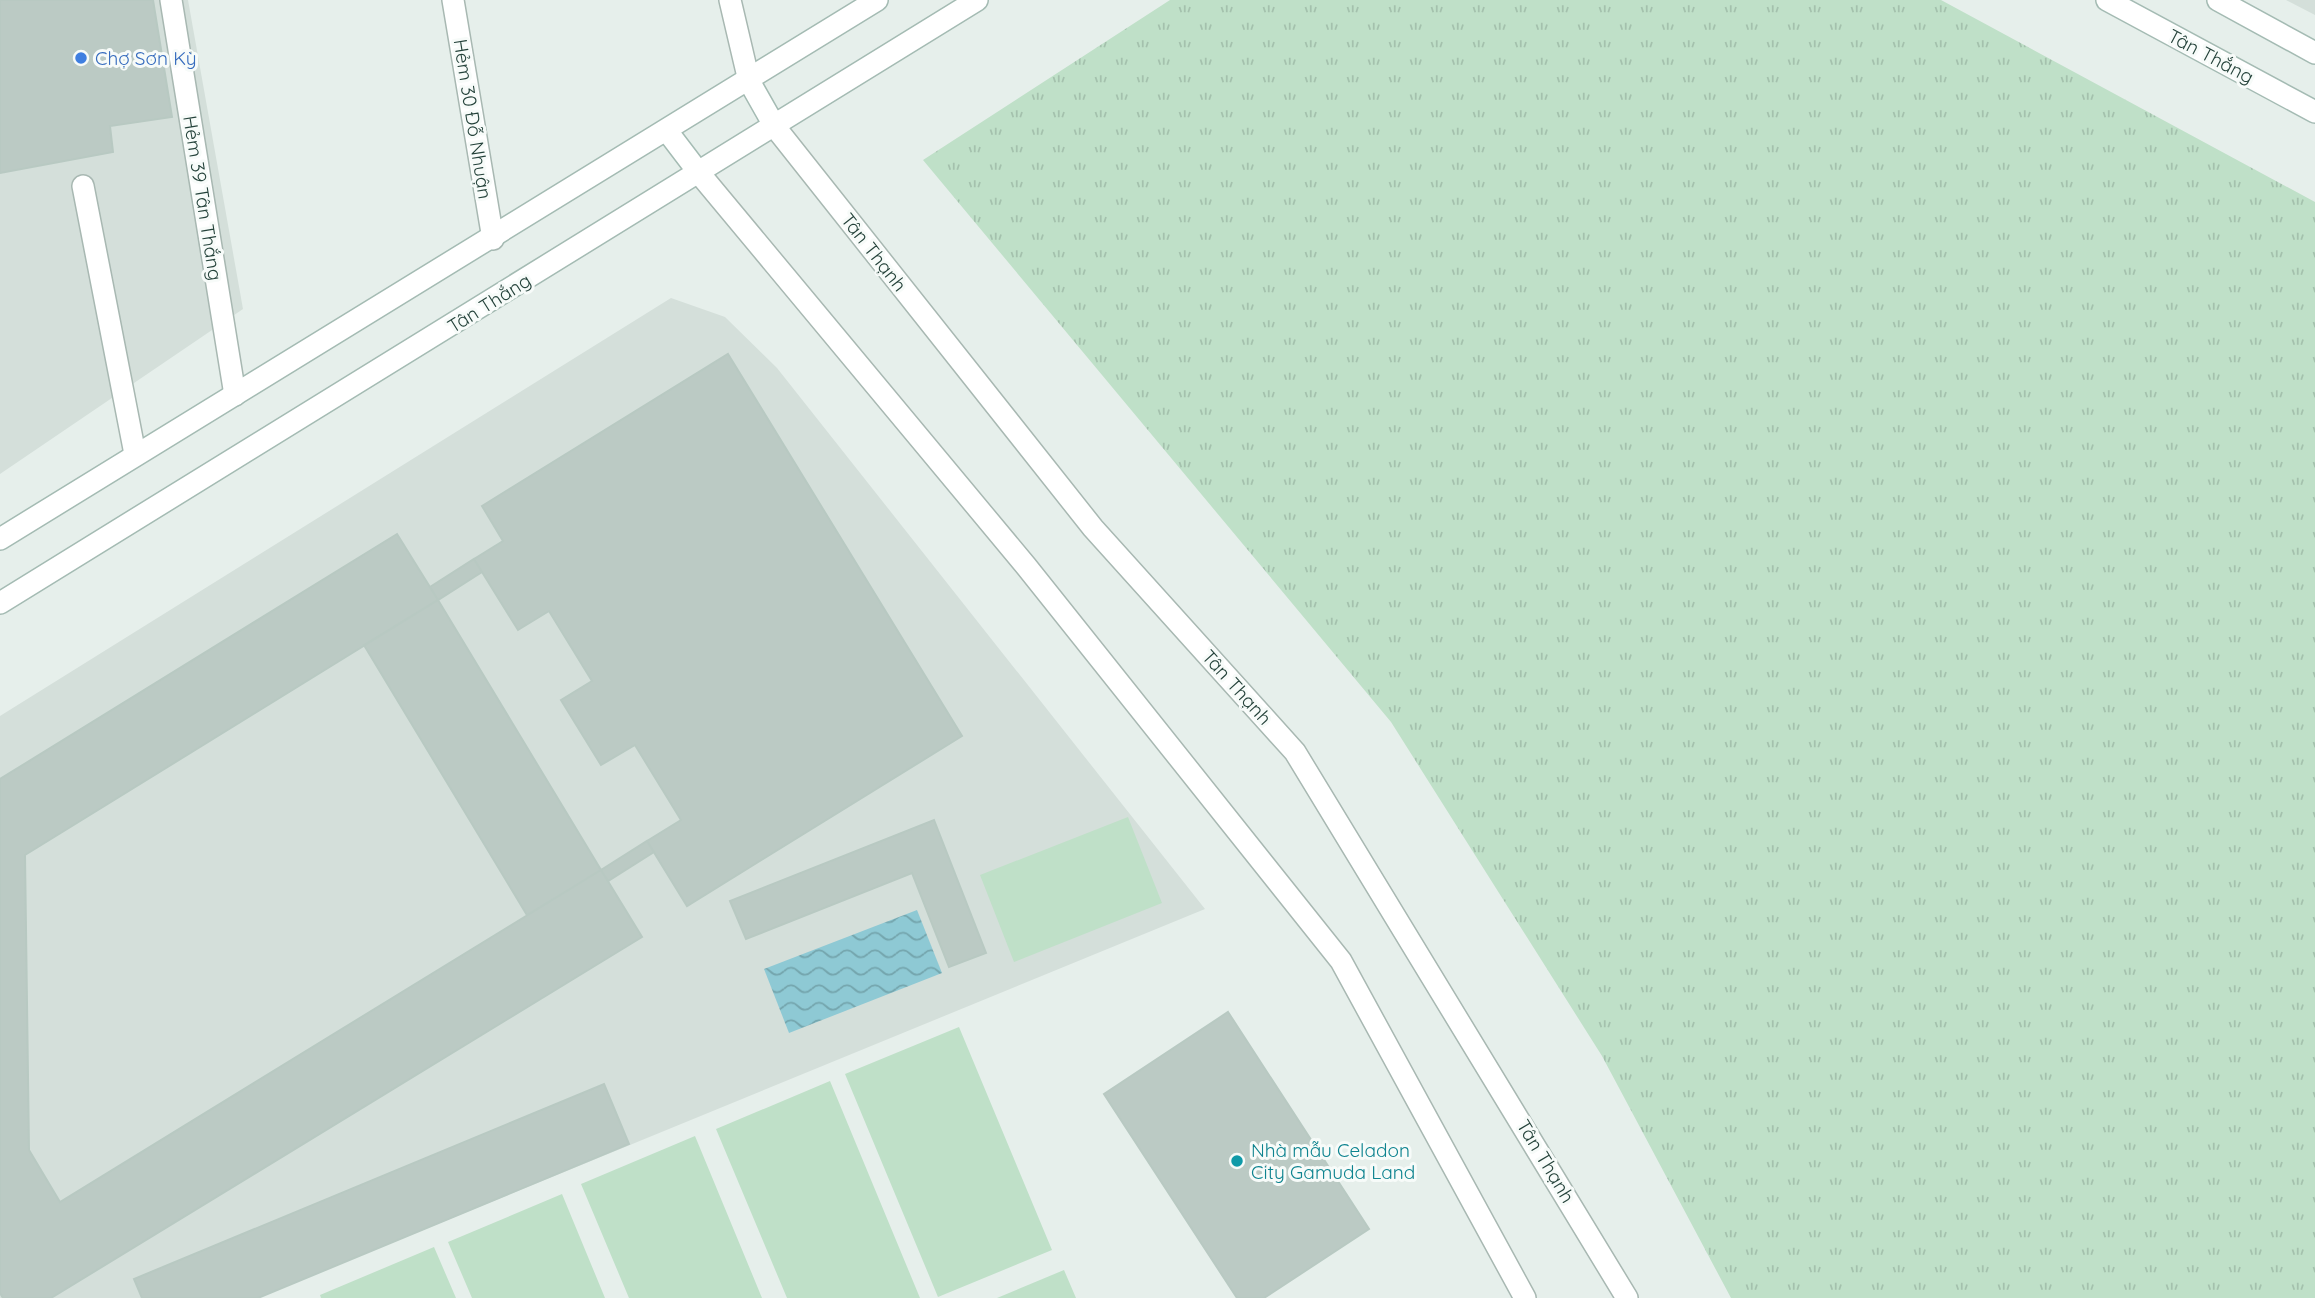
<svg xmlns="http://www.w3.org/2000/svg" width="2315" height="1298" viewBox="0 0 2315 1298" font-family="Quicksand,sans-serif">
<defs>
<pattern id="grass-tufts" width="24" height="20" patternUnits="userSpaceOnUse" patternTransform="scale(1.75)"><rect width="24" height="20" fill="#bfe0c8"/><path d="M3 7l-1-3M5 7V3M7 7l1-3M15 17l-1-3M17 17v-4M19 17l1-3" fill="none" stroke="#a4c1ad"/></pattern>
<pattern id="water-waves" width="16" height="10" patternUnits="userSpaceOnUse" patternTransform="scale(1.75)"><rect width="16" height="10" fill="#8ec9d4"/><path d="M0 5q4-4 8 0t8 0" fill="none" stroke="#74a5ad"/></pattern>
</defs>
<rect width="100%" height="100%" fill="#e6efeb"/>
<!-- built -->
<path fill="#d4dfda" d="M0,0H188L243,309L0,474Z
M2286,0H2315V15Z
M671,298L725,317L777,368L1205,909L257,1298H0V716Z"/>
<!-- grass -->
<path fill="url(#grass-tufts)" d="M1170,0H1941L2315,202V1298H1731L1602,1056L1391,722L923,160Z"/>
<!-- garden -->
<path fill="#bfe0c8" d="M1128,817L1162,903L1014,962L980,875Z
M959,1027L1052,1250L938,1297L845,1074Z
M830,1081L920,1298H787L716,1129Z
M695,1136L762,1298H629L581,1184Z
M562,1194L605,1298H472L448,1242Z
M434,1247L456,1298H321L320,1295Z
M1064,1270L1076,1298H997Z"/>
<!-- water -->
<path fill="url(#water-waves)" d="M917,910L942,973L789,1033L764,969Z"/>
<!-- building -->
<path fill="#bbcac4" stroke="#b8c9c2" stroke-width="2" d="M0,0H153L172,117L110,126L113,152L0,173Z
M728,354L962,736L687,906L647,841L681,820L635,745L601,765L561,700L592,681L549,611L518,630L474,559L503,541L482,506Z
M397,534L438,600L25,855L29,1150L60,1202L601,870L642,937L51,1298H3L0,1293V779Z
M474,559L482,572L438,600L430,587Z
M438,600L601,870L527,915L364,645Z
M934,820L986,953L949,967L912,873L746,939L730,901Z
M647,841L654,852L608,881L601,870Z
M1228,1012L1369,1229L1264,1298H1237L1104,1094Z
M604,1084L629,1144L258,1298H142L134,1279Z"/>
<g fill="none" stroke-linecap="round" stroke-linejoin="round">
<defs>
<path id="lane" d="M171,0L235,395
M83,186L135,454"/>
<path id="street" d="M453,0L493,239
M730,0L749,81
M775,127L1093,528L1295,752L1627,1298
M699,173L1026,566L1341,961L1525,1298"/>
<path id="secondary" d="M2107,0L2315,112
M2218,0L2315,53
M749,81L775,127
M667,131L699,173
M0,539L877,0
M0,603L977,0"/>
</defs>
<!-- lane casing -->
<use href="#lane" stroke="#a8b8b2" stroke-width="24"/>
<!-- street casing -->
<use href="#street" stroke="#a8b8b2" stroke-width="24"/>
<!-- secondary casing -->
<use href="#secondary" stroke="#a4bbb3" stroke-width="24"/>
<!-- lane -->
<use href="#lane" stroke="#fff" stroke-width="21"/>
<!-- street -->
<use href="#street" stroke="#fff" stroke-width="21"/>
<!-- secondary -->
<use href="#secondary" stroke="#fff" stroke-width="21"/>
</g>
<!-- markers -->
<circle fill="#3f7fe0" stroke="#f7fbf9" stroke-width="2.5" cx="81" cy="58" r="7"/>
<circle fill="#0f9aa8" stroke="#f7fbf9" stroke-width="2.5" cx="1237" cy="1161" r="7"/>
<g text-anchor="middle" stroke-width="6" stroke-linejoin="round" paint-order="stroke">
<!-- street labels -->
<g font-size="19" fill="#24423a" stroke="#f7fbf9">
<text transform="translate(2211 56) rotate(28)" y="7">Tân Thắng</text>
<text transform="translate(473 119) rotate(81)" y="7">Hẻm 30 Đỗ Nhuận</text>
<text transform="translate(203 198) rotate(81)" y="7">Hẻm 39 Tân Thắng</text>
<text transform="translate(874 252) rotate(52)" y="7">Tân Thạnh</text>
<text transform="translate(489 303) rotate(-32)" y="7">Tân Thắng</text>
<text transform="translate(1237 687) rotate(48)" y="7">Tân Thạnh</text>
<text transform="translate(1546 1161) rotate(59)" y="7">Tân Thạnh</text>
</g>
<!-- shop labels -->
<g font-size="19" fill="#366cbe" stroke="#f7fbf9" text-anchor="start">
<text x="95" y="65">Chợ Sơn Kỳ</text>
</g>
<!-- culture labels -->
<g font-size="19" fill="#0d838f" stroke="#f7fbf9" text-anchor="start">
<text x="1251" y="1157">Nhà mẫu Celadon<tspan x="1251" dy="22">City Gamuda Land</tspan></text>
</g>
</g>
</svg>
